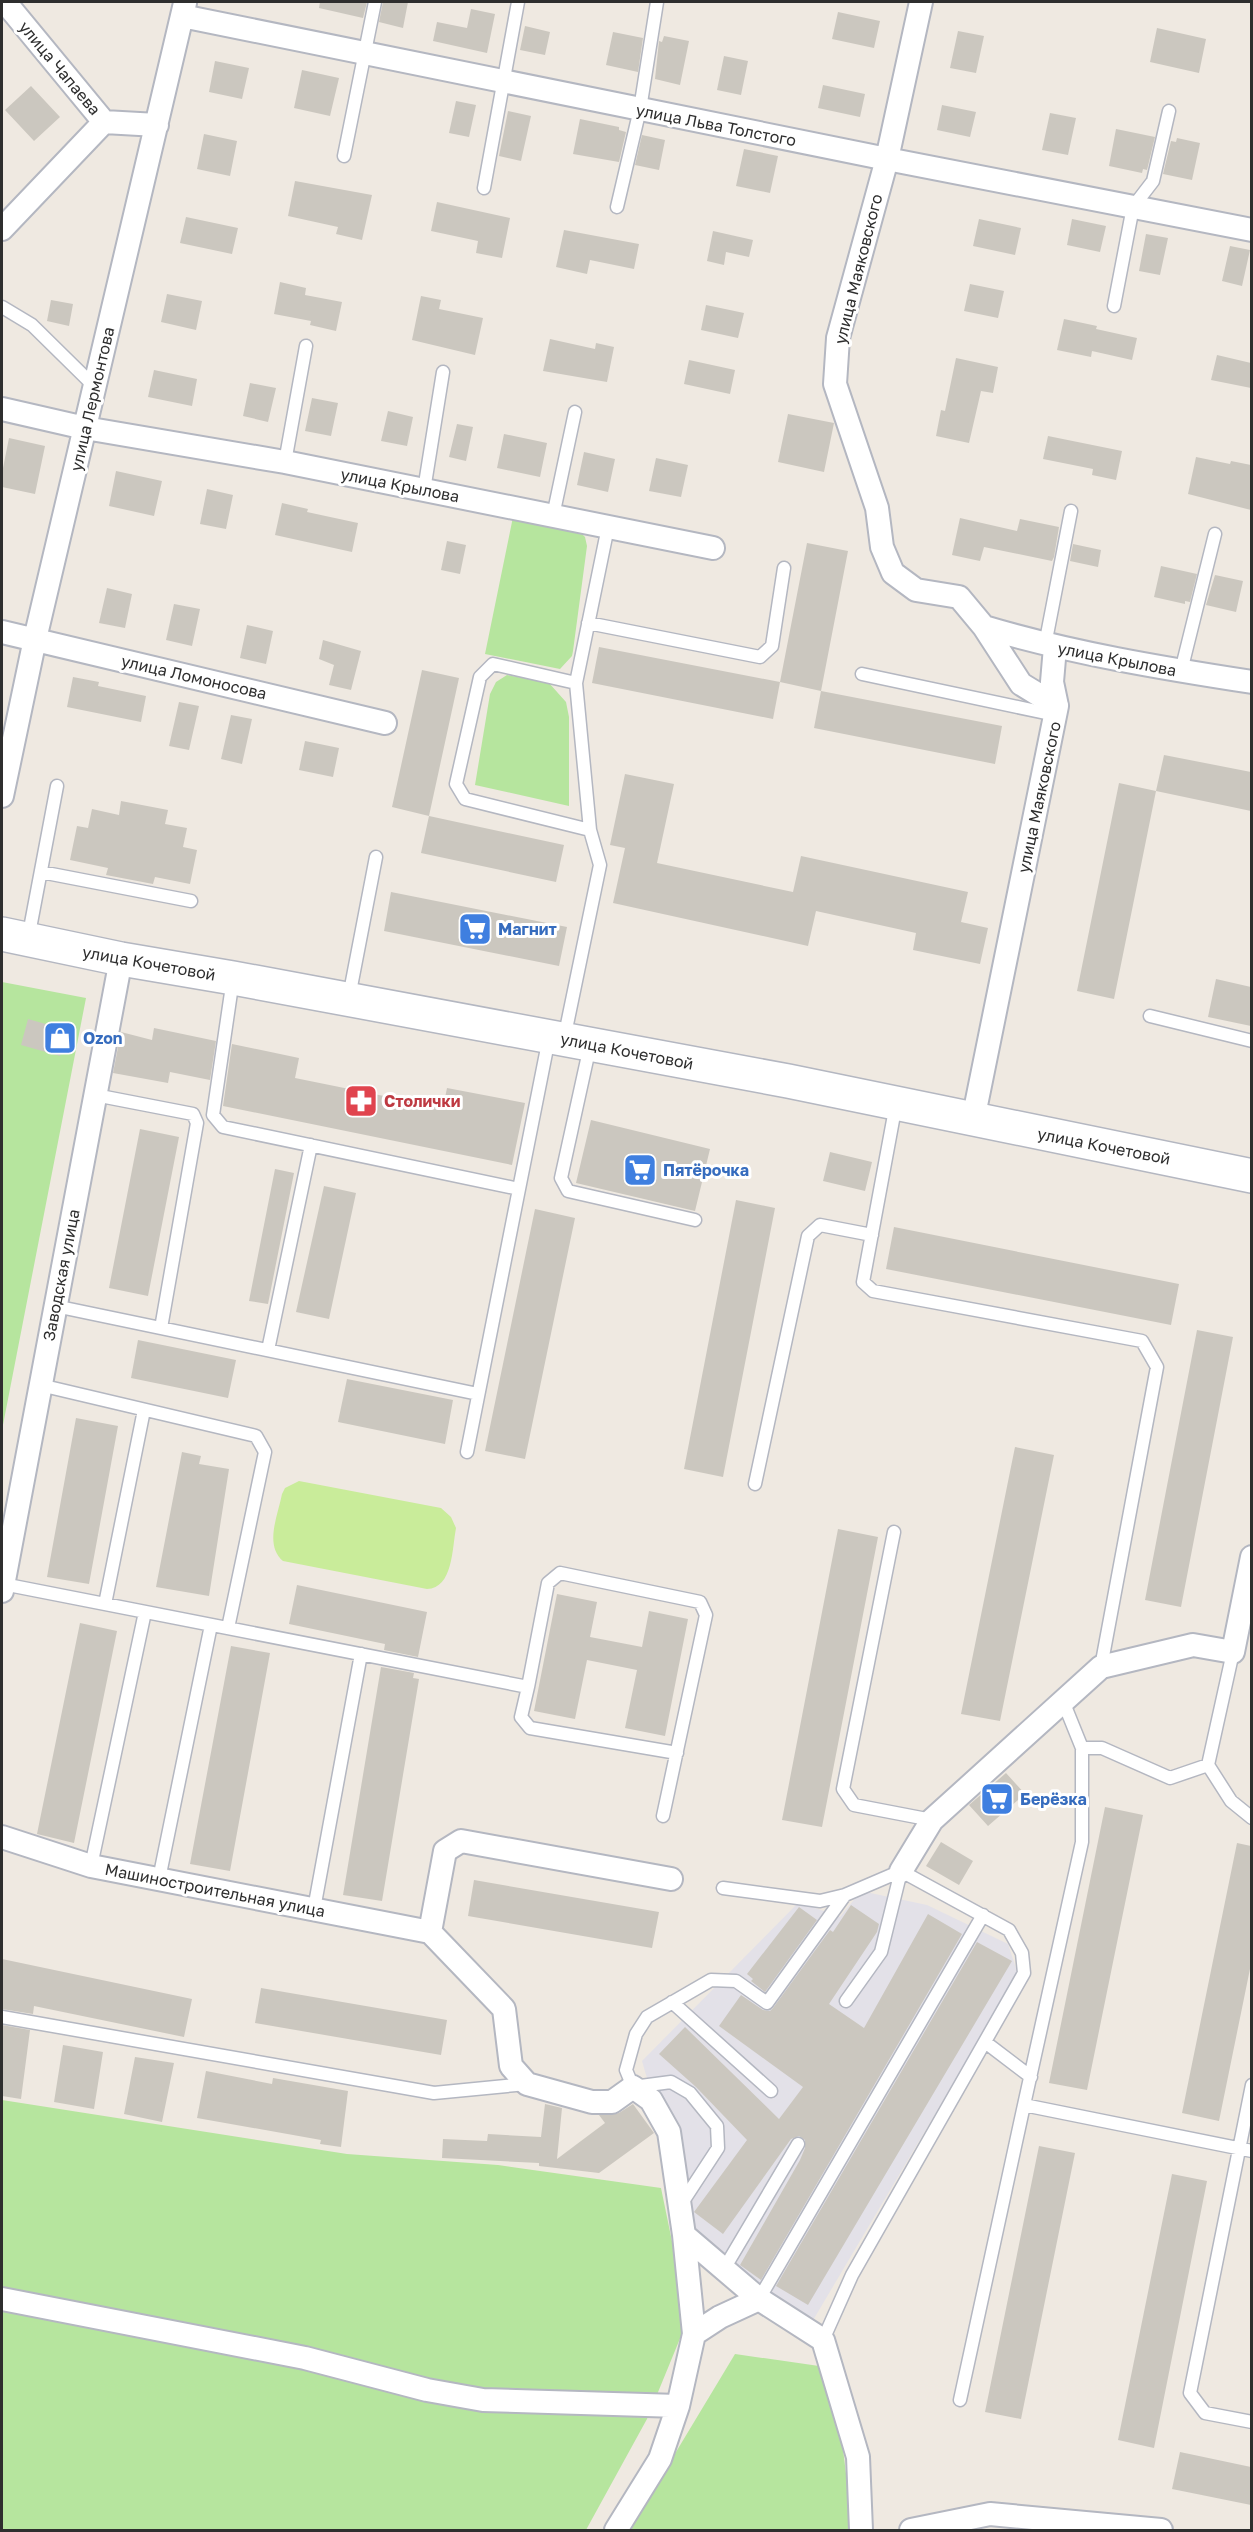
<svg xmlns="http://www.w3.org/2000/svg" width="1253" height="2532" viewBox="0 0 1253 2532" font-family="'Golos Text',sans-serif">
<rect width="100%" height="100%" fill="#efe9e1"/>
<!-- industrial -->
<path fill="#e3e1e8" d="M861,1891L927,1905L1008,1944L1018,1974L812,2322L736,2275L689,2222L642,2061L799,1902L840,1917Z"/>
<!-- green -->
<path fill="#b6e59e" d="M513,517L577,529L585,537L587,546L573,651L572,656L560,669L485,654Z
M507,675L549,683L566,702L569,717V806L475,785L490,694L496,682Z
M2,982L86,998L2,1430Z
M2,2100L347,2154L498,2165L661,2188L688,2319L647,2419L586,2530H2Z
M735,2354L819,2366L839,2417L853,2530H629Z"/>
<!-- pitch -->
<path fill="#c9ec9a" d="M299,1481L441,1508L451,1517L456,1528C452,1549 453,1588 427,1589L283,1561C264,1545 278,1515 282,1494L285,1488Z"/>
<!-- building -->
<path fill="#cbc7bf" d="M320,2H367L363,18L319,8Z
M383,2H408L403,28L379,22Z
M471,9L495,14L487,53L433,41L437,22L467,28Z
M838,12L880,21L874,48L832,39Z
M525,26L550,32L545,55L520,50Z
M1157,28L1206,39L1199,73L1150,62Z
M958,31L984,36L976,73L950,68Z
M613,32L643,38L638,72L606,65Z
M664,36L689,41L680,85L655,79L659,41L662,42Z
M724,56L748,61L741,95L717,90Z
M215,61L249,68L242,99L209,92Z
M302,70L339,78L330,116L294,108Z
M823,85L865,94L860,117L818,108Z
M31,86L60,117L34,141L5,110Z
M456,101L476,105L469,137L449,133Z
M942,105L976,112L970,137L937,130Z
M508,111L531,116L521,161L499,156Z
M1050,113L1076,118L1068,155L1042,150Z
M580,119L619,127V130L626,132L619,162L573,154Z
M1116,129L1155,137L1147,170L1143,169L1142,173L1109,166Z
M204,134L237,141L230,176L197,169Z
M642,135L665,140L659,170L635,165Z
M1177,138L1200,143L1192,180L1163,174L1171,141L1176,142Z
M744,149L778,156L770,193L736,186Z
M295,181L372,195L362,240L336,234L338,227L288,216Z
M437,202L510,218L502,258L476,253L478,241L431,231Z
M186,217L238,228L232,254L180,243Z
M979,219L1021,228L1015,255L973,246Z
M1072,219L1106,226L1100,252L1067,245Z
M564,230L639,244L634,269L590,260L587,274L556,267Z
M713,231L753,240L749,257L726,252L724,265L707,261Z
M1146,234L1168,238L1160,275L1139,271Z
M1230,246L1250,250L1242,286L1222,281Z
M280,282L306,288L305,295L342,302L336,331L310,325L311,321L274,314Z
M970,284L1004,291L998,318L964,311Z
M167,294L202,301L196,330L161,322Z
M421,296L441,300L439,309L483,318L475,355L412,340Z
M51,300L73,304L69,326L47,321Z
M706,305L744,313L738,338L701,330Z
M1064,319L1097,326L1096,329L1137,338L1132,360L1092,351L1091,357L1057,350Z
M550,339L595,349L596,343L614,347L607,382L543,371Z
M1217,355L1251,363V388L1211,380Z
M956,358L998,367L993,393L981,391L969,443L936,436L941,410L945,411Z
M689,360L735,370L730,394L684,384Z
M154,370L197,379L192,406L148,397Z
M250,383L276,388L268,422L243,416Z
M312,398L338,403L331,436L305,431Z
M388,411L413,417L407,446L381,441Z
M788,414L834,423L824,472L778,462Z
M457,424L473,427L466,461L449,457Z
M504,434L547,443L540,477L497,468Z
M1048,436L1122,451L1116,480L1092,475L1093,469L1043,459Z
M9,438L45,446L35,494L2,487V473Z
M584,452L615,459L608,492L577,485Z
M1196,457L1230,464L1231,461L1251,465V510L1188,494Z
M656,458L688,465L681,497L649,491Z
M116,471L162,481L154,516L109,506Z
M207,489L233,495L226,529L200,524Z
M282,503L308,509L307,512L358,523L352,552L275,535Z
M960,518L1017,531L1020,519L1059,527L1054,557L1052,561L984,547L980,561L952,555Z
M447,541L466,545L460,574L441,570Z
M807,543L848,551L821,691L780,682Z
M1073,544L1101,550L1098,567L1070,561Z
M1161,566L1197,574L1190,602L1185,601V604L1154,597Z
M1215,575L1243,581L1236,612L1206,605Z
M107,588L132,594L125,628L99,623Z
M174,604L200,609L192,646L166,640Z
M247,625L273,631L266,664L240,658Z
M323,640L361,651L351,690L329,685L334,665L319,659Z
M599,647L780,682L773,719L592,683Z
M422,670L459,678L429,816L392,807Z
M73,677L99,682L98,686L146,696L141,722L67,707Z
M821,691L1002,726L995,764L814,728Z
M179,702L199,706L189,750L169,746Z
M231,715L252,719L242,764L221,759Z
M305,741L339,748L333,777L299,770Z
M1164,755L1251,772V811L1156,791Z
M625,774L674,784L657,863L793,892L801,856L968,892L961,922L988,928L980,964L913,950L916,933L816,911L808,946L613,903L625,848L610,845Z
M1119,783L1156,791L1114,999L1077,991Z
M121,801L168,810L165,824L187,828L183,847L197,850L190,884L155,877L153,884L106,875L108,868L70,860L77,826L88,828L92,809L119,815Z
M429,816L564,845L556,882L421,853Z
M391,892L567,927L559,966L384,931Z
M1216,979L1251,987V1026L1208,1017Z
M28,1019L67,1030L60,1056L21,1045Z
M154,1028L216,1041L210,1080L170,1072L168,1083L113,1073L121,1032L152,1040Z
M232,1044L299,1058L295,1078L443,1108L447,1088L525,1103L512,1165L223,1106Z
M591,1120L710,1149L695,1211L576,1183Z
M140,1129L179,1137L148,1296L109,1288Z
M830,1152L872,1162L865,1191L823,1181Z
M275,1169L294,1173L268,1304L249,1301Z
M324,1186L356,1193L329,1319L296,1312Z
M736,1200L775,1208L723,1477L684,1469Z
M535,1209L575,1218L525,1459L485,1451Z
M894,1227L1179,1284L1171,1325L886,1269Z
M1197,1330L1233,1337L1181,1607L1145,1600Z
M138,1340L236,1360L228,1398L131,1378Z
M347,1379L453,1400L445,1444L338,1422Z
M76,1418L118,1426L89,1584L47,1577Z
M1015,1447L1054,1455L1000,1721L961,1714Z
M182,1452L201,1456L199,1464L229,1469L209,1596L156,1587Z
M838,1529L878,1537L822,1827L782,1820Z
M297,1585L427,1612L418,1657L384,1650L385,1644L289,1624Z
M557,1594L597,1602L590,1637L642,1647L649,1611L688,1619L665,1736L625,1728L637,1670L587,1660L575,1719L534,1711Z
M80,1623L117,1631L74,1843L37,1834Z
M231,1646L270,1653L230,1871L190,1864Z
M381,1667L414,1673L413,1678L419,1679L382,1901L343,1895Z
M1006,1773L1025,1794L988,1826L969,1805Z
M1105,1807L1143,1815L1087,2090L1049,2083Z
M941,1842L973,1861L959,1885L926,1866Z
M1237,1843L1251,1846V1964L1219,2121L1182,2113Z
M474,1880L659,1912L652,1948L468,1916Z
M851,1905L879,1924L877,1932L829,2004L864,2028L928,1914L962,1934L761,2280L740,2265L800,2160L805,2148V2140L799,2136L791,2139L723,2234L694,2212L747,2140L696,2087L659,2054L685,2027L779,2119L803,2087L719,2026L741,1995L763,2010L770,2011L773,2008L830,1930L833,1932Z
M799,1907L817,1920L765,1992L751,1981L753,1979L747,1974Z
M977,1942L1012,1961L808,2305L776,2286Z
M2,1959L192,1999L184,2037L34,2006L33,2014L2,2009Z
M261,1988L447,2020L441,2055L255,2023Z
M2,2025L30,2030L21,2099L2,2096Z
M63,2045L103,2052L94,2109L54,2102Z
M135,2057L174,2063L162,2122L124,2114Z
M206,2071L272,2084L273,2078L348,2091L341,2147L320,2144L321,2140L197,2118Z
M545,2104L562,2108L557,2159L605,2123L599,2115L619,2113L633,2104L654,2133L599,2173L539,2166V2163L442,2158L443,2139L487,2141L488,2134L541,2137Z
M1039,2146L1075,2153L1021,2419L985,2412Z
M1172,2174L1207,2181L1154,2448L1118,2440Z
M1180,2452L1251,2467V2505L1172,2489Z"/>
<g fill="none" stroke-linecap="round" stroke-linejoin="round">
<defs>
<path id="service" d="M344,156L375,2
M484,188L518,2
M617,207L640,109L657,2
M1114,306L1133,207L1153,181L1169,111
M2,307L32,325L95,387
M285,462L306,346
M424,490L443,372
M553,516L575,412
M588,623L760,657L772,646L784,568
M1045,645L1071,511
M1181,671L1215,534
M862,674L1055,715
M576,683L493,664L480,677L456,784L465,799L590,830
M41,872L191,901
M28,939L57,786
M233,979L213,1115L223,1127L519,1189L549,1038
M349,997L376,857
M1150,1016L1252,1041
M564,1039L600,865L590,830L576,683L608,527
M590,1046L561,1178L568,1191L695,1220
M95,1095L193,1114L197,1123L161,1328
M896,1104L863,1282L873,1291L1142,1341L1157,1367L1101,1667
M55,1306L478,1394
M268,1350L311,1145
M40,1385L256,1436L265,1452L228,1628
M467,1452L519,1189
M755,1484L808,1236L820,1225L872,1235
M894,1532L843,1789L854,1805L932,1820
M3,1584L528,1687L548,1583L560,1573L700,1602L706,1615L663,1816
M105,1604L144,1410
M1233,1652L1208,1765L1231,1801L1252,1818
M528,1687L521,1717L530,1728L677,1753
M1063,1701L1082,1748V1842L1024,2105L1252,2151
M1082,1748H1102L1170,1778L1208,1765
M91,1866L145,1612
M159,1879L211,1625
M723,1888L820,1901L845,1895L901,1871
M314,1909L361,1654
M846,2001L881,1952L901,1871
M672,2002L771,2091
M2,2017L434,2093L527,2084
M985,2042L1031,2077
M1252,2085L1190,2393L1205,2413L1252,2422
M680,2206L718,2148L717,2126L690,2093L671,2082L633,2087L626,2070L636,2034L647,2017L711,1980L736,1981L767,2003L845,1895
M724,2269L798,2144
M759,2299L983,1915
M823,2340L852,2275L1024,1973L1022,1953L1009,1930L901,1871
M960,2400L1024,2105"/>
<path id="minor" d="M5,2L104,122L157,125
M921,2L887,159L838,338L835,384L877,508L882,547L893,573L916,590L959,597L984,627L1021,684L1057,706L973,1120
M182,16L887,159L1252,230
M2,229L104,122
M2,409L85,428L285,462L713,548
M984,627C1071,653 1161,668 1252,682
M2,632L385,723
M1055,647L1052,682L1057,706
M2,796L35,639L185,3
M2,1591L121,959
M2,1837L91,1866L430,1932
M901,1871L932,1820L1101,1667L1193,1645L1233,1652L1252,1557
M430,1932L504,2009L511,2066L527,2084L592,2102H612L633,2087L651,2100L669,2132L684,2235L759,2299L823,2340L858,2457L861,2530
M430,1932L445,1851L461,1841L671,1879
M2,2299L305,2358L427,2390L483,2400L678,2406
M694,2334L720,2317L759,2299
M616,2530L660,2459L678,2406L694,2334L684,2235
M911,2530L990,2514L1161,2530"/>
<path id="secondary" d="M2,934L121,959L233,978L788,1081L1252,1176"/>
</defs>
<!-- service casing -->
<use href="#service" stroke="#b4b7c1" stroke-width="15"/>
<!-- minor casing -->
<use href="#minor" stroke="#b4b7c1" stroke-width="26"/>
<!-- secondary casing -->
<use href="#secondary" stroke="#b4b7c1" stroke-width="36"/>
<!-- service -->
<use href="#service" stroke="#fff" stroke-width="12"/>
<!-- minor -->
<use href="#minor" stroke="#fff" stroke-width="22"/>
<!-- secondary -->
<use href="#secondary" stroke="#fff" stroke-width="33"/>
</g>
<!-- icons -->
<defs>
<symbol id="supermarket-square" viewBox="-11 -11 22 22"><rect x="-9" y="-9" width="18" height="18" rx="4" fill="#3f7fe0" stroke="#fff"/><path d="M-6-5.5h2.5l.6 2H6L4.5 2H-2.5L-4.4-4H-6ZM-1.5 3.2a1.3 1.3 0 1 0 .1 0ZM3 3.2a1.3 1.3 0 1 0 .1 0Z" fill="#fff"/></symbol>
<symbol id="shop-square" viewBox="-11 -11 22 22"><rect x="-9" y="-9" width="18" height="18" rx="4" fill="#3f7fe0" stroke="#fff"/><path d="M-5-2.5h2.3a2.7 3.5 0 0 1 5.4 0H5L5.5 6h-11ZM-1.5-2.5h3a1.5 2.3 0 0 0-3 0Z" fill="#fff"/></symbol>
<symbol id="pharmacy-square" viewBox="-11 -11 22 22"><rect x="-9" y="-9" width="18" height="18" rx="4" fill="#e0444e" stroke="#fff"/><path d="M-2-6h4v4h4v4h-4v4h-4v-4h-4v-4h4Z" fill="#fff"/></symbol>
</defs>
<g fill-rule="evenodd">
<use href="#supermarket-square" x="456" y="910" width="38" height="38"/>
<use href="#shop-square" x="41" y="1019" width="38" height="38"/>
<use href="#pharmacy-square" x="342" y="1082" width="38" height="38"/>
<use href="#supermarket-square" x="621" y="1151" width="38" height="38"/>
<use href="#supermarket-square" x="978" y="1780" width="38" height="38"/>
</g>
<g text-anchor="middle" stroke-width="6" stroke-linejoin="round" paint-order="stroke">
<!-- street labels -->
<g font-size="16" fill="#2e2e2e" stroke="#fff">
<text transform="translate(60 68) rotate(50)" y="6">улица Чапаева</text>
<text transform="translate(716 125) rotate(11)" y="6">улица Льва Толстого</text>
<text transform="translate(858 269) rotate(-76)" y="6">улица Маяковского</text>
<text transform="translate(92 399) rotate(-77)" y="6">улица Лермонтова</text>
<text transform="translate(400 485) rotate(11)" y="6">улица Крылова</text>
<text transform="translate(1117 659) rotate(11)" y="6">улица Крылова</text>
<text transform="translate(194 677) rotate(13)" y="6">улица Ломоносова</text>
<text transform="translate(1039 797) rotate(-78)" y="6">улица Маяковского</text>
<text transform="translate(149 963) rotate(10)" y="6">улица Кочетовой</text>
<text transform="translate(627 1051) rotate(11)" y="6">улица Кочетовой</text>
<text transform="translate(1104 1146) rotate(11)" y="6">улица Кочетовой</text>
<text transform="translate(61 1275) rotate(-79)" y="6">Заводская улица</text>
<text transform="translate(215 1890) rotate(11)" y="6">Машиностроительная улица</text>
</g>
<!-- shop labels -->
<g font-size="16" font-weight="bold" fill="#366cbe" stroke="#fff" text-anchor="start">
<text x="498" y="935">Магнит</text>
<text x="83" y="1044">Ozon</text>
<text x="663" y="1176">Пятёрочка</text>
<text x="1020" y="1805">Берёзка</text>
</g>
<!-- health labels -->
<g font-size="16" font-weight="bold" fill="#be3a42" stroke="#fff" text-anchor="start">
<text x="384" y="1107">Столички</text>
</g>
</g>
<!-- border -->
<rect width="1253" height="2532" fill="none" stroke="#2e2e2e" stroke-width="6"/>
</svg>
